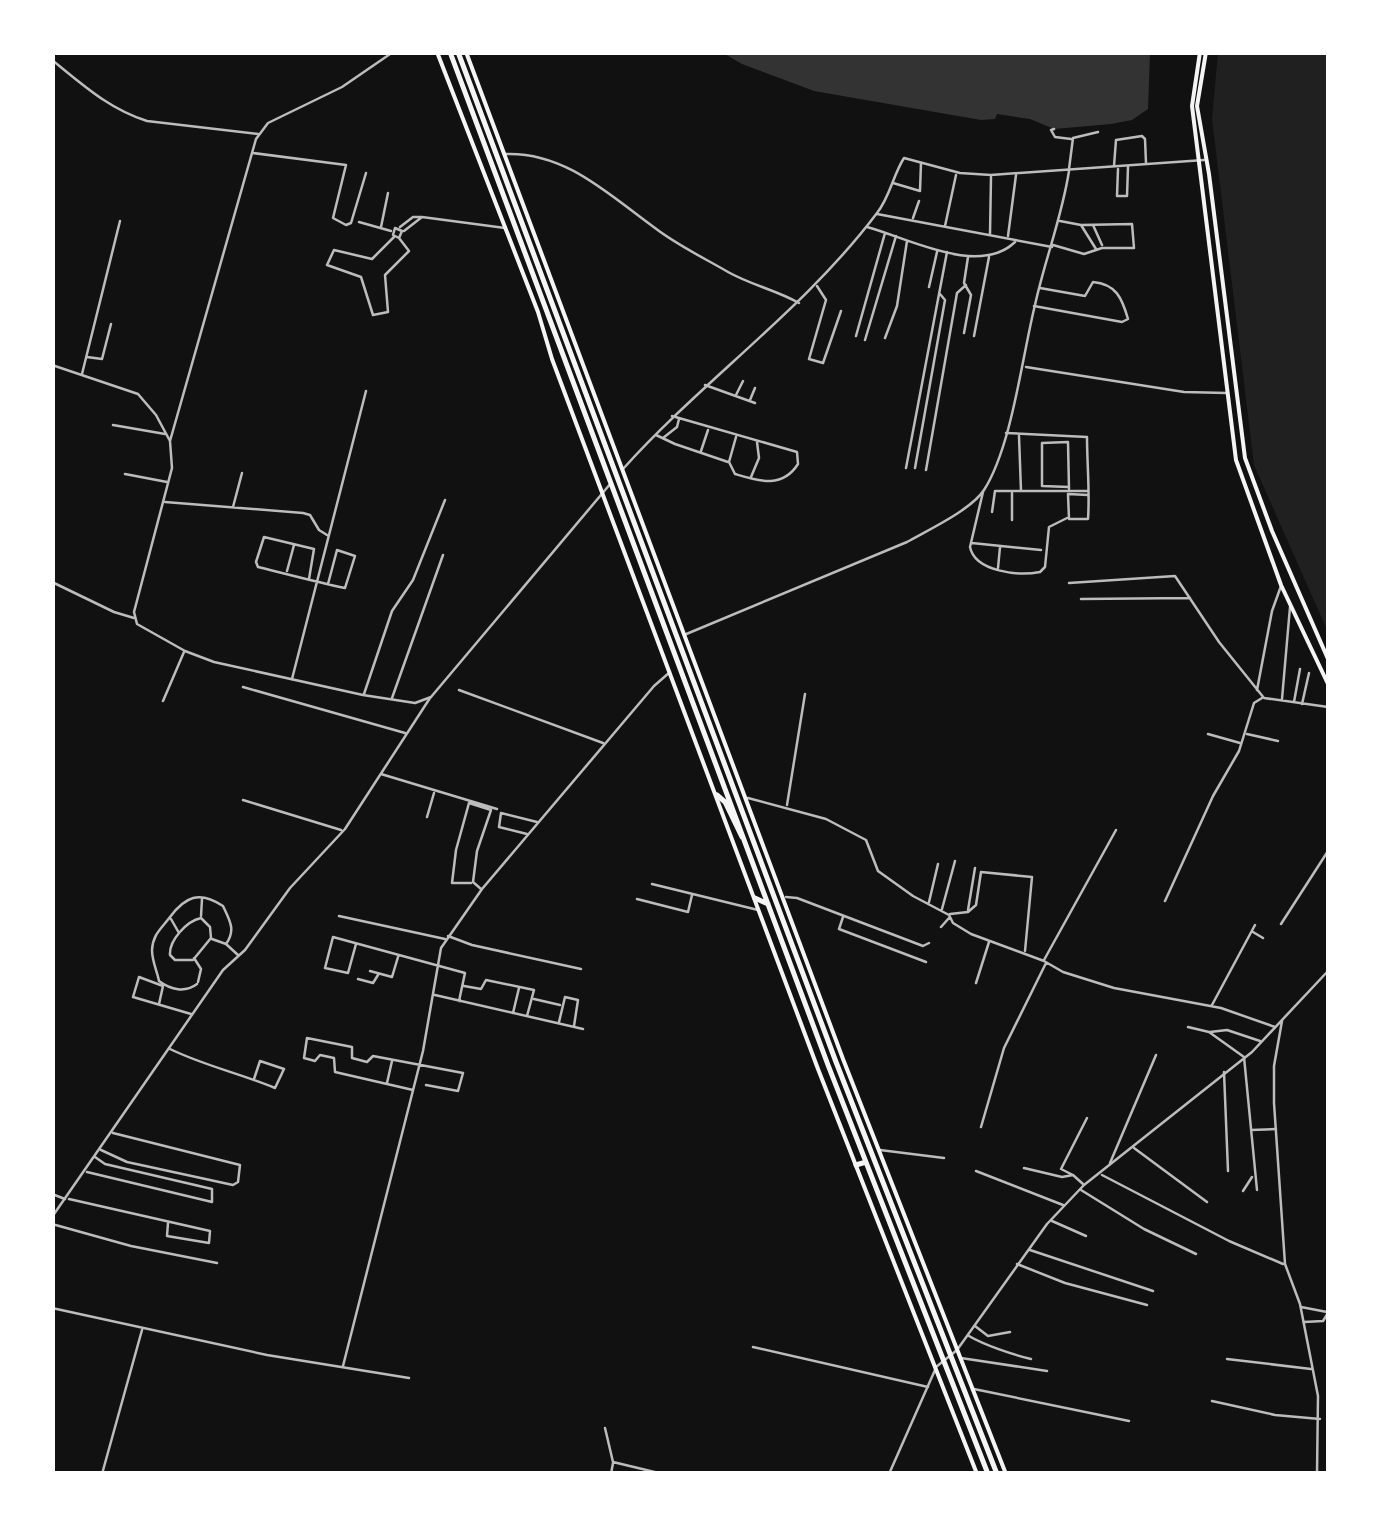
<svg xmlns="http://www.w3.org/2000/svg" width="1381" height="1526" viewBox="0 0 1381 1526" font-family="'DM Sans',sans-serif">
<rect width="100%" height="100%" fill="#111"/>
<!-- green -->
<path fill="#202020" d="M1218,53H1328V632L1254,465L1212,119Z"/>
<!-- water -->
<path fill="#333" d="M723,53H1150L1148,109L1132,120L1111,124L1054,129L1030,119L997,114L995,119L981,120L814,91L742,64Z"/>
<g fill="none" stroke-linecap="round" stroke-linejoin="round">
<!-- minor -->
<path stroke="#bcbcbc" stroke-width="2.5" d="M52,60C83,85 109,109 147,121L258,134
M1054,129L1051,130L1055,137L1071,139
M253,153L346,165L333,218L346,225L351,223L366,173
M506,154C566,152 609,195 655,228C677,245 704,258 728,272C751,285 776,290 799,303
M1114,166L1116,140L1142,136L1145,139L1146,163
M1069,169L1073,138L1098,132
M1118,169L1117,196H1127L1128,167
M893,183L920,191L921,163
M877,214L1052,247
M422,217L505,228
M913,218L919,201
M1060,221L1081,225L1096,249
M359,222L391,231
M1093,225L1102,245
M945,226L956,175
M381,227L388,193
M400,227L413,217H422L404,231
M867,227C908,238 979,277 1015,242
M990,234L991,177
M1008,236L1016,175
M394,237L372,259L334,250L327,265L361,277L373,315L388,312L385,275L409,251L399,238L393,235L395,228L402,231L399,238
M1053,245L1084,254L1102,248H1134L1132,224L1081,225
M817,286L826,300L809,359L823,363L841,311
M929,287L937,252
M1034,306L1122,322L1128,319C1122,298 1116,284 1093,282L1085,296L1040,288
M964,333L971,295L964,283L968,257
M856,336L885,233
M974,336L989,257
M885,338L897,306L907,241
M865,340L896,236
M87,357L102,359L111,324
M82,374L120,221
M705,385L755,403
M736,395L743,381
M750,400L755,388
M672,416L797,452L798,464C782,489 759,481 735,474L729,462L736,437
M113,425L165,434
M1006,433L1087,437C1087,464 1090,492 1088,519H1069L1068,494L1088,495
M656,435L675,444L728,462
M1019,436L1021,491
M663,438L677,427L679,419
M1068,442L1042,443V486L1069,487
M1068,442L1069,489
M701,451L708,430
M906,468L947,252
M915,468L945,300L940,294
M926,470L957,293L966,285
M125,474L167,482
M751,477L759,458L757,442
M983,492L970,547C975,572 1019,576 1040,572L1045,567L1049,527L1067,518
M165,502L303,513L310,515L319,530L327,535
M233,507L242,473
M992,512L995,491H1087
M1012,520V493
M972,543L1041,550
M998,568L1000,547
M287,571L294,545
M309,579L314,549L264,537L256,562L258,567C287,574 316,582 345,588L355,556L337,550L328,584
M52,582L114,612L134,618
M1069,583L1175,576L1219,642L1264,698L1328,707
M1081,599L1190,598
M292,679L366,391
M243,687L405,733
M459,690L603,743
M1257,690L1272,611L1281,586
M364,694L392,611L413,580L445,500
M392,698L443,555
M1282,699L1290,607
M163,701L184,652
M1294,702L1300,669
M1302,704L1309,673
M1208,734L1240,743
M1247,734L1278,741
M381,774L497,809
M748,798L826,819L866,840L878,871L913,896L949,915L953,923L971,934L1044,961L1063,972L1114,988L1221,1008L1275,1027
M243,800L341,830
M469,803L491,810L477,851L473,882L481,889
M469,803L456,850L452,883H471
M787,805L805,694
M427,817L434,793
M527,834L499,827L501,813L537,822
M652,884L758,910
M786,897L797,898L923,946L929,943
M637,899L688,912L692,895
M1165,901L1213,796L1239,751L1254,703L1262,698
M929,902L938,864
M942,909L955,861
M968,910L975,868
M950,914L968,912L976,905L981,872L1032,877L1025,951
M201,916L202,899
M339,916L445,939
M843,917L839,929L926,962
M201,918L210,927L211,938L193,960H175L170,955C169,940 187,921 201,918Z
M171,919L179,933
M1281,924L1328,851
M941,927L949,918
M1253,932L1263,938
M448,936L472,945L581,969
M212,939L226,944L238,955
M356,944L348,973L325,968L333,937L465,973L459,1001
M194,958L201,969L198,982
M1044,960L1116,830
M370,971L392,977L398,957
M358,979L373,983L378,975
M976,983L989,942
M197,984C185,993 171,990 159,981C157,971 152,961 152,950C153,934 161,929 170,917C185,897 199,890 223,906C230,921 236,930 226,944
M464,986L481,989L486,980L534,990L527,1016
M435,995L583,1029
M534,999L560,1005
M159,1004L163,986L139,977L133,997L191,1014
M1212,1005L1255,925
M513,1013L519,988
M559,1022L565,997L578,1000L574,1026
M1188,1027L1209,1032L1244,1057L1257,1190
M1210,1032L1227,1030L1260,1041
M170,1049C205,1066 239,1073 275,1088L284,1069L260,1061L254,1079
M1224,1072L1228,1171
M387,1083L392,1061
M413,1090L335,1072L334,1058L320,1055L315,1061L304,1058L307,1038L352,1047V1058L367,1062L373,1056L463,1073L458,1091L426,1085
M981,1127L1004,1048L1046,963
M1251,1130L1276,1129
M1134,1148L1207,1202
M101,1150L127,1162L233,1185L238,1182L240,1165L113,1133
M880,1150L944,1158
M1110,1163L1156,1055
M1024,1168L1062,1177L1073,1175L1083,1184
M976,1171L1063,1205
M87,1172L212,1202V1189L105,1164L95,1157
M1073,1175L1061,1169L1087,1118
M1081,1190L1144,1229L1196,1254
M1243,1191L1252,1177
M52,1194L65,1199
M69,1199L210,1231L209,1243L167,1236L168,1223
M52,1217L223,970L245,950L290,888L345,829L430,698
M1052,1221L1086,1236
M52,1224L131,1246L217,1263
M1030,1250L1153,1291
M1017,1264L1065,1283L1147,1305
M1301,1307L1327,1312
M52,1308L267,1355L409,1378
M1304,1322L1323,1321L1328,1313
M975,1326L988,1336L1010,1332
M969,1336C984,1345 1014,1355 1031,1359
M753,1347L928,1387
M961,1358L1047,1371
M1227,1359L1311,1369
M343,1366L423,1051L441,948L482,889L654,686L670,672
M974,1389L1129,1421
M1212,1401L1275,1415L1320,1419
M605,1428L613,1462L663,1474
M102,1474L142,1330
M611,1474L613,1463
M889,1474L935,1370"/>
<!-- tertiary -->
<path stroke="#bcbcbc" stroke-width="2.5" d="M52,365L138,394L156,415L170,441L172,468L134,612L137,624L185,651L214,662L363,695L415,703L431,697L611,483
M1026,367L1184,392L1226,393
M170,441L256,139L268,123L342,87L393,52
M623,469C704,379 804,310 877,213C890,197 893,175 904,158L960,173L991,175L1204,160
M684,635L907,542C928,530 971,510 984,490C1012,446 1022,357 1035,305C1045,259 1062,217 1069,171
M1282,1021L1274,1066V1103L1285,1264L1300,1304L1318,1396L1317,1474
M1102,1175L1229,1241L1283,1264
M936,1367L957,1350L1047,1224L1084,1185L1252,1052L1328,971"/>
<!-- primary -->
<path stroke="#f5f5f5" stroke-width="4" d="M437,52L538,312L552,359L818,1069L977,1474
M466,52L843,1059L1006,1474
M1200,52L1192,106L1236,460L1281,585L1328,684
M1206,52L1197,106L1209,174L1245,458L1272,531L1328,659"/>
<!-- trunk -->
<path stroke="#f5f5f5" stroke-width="5" d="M450,52L828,1065L988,1474
M458,52L836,1062L997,1474
M717,795L725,802L742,837
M755,898L768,904
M856,1165L866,1162"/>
</g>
<!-- border -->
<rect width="1381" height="1526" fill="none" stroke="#ffffff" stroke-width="110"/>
</svg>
